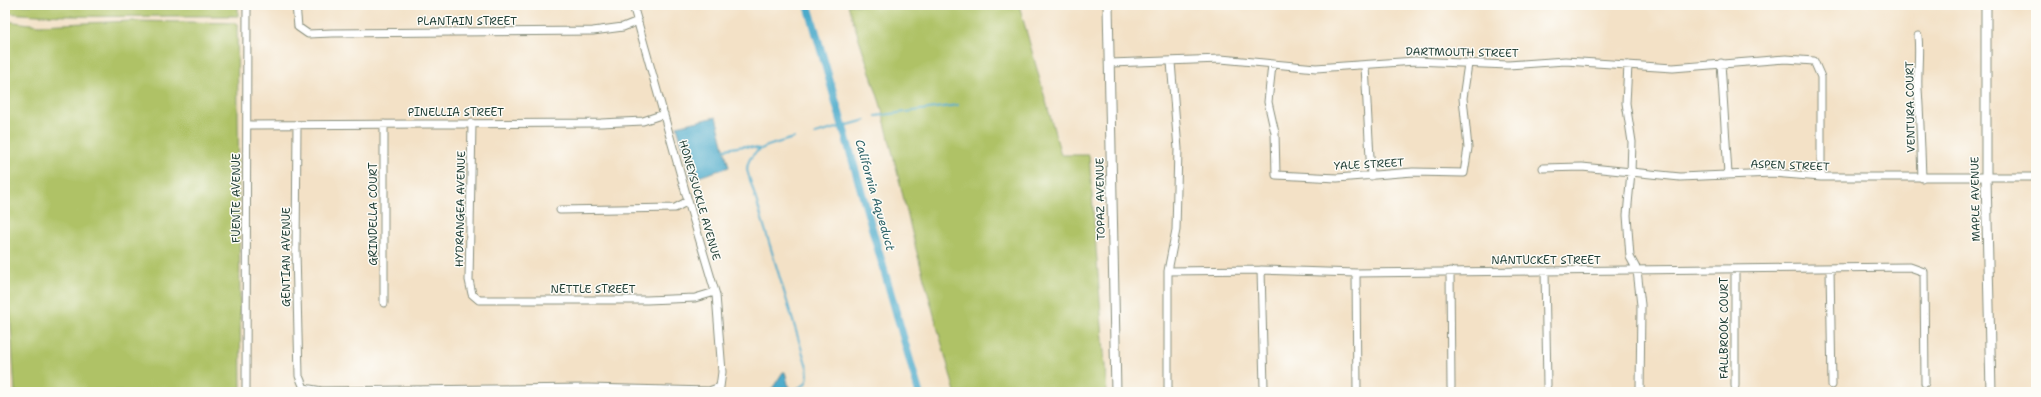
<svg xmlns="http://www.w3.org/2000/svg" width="2041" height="397" viewBox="0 0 2041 397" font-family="'Shantell Sans',sans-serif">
<rect width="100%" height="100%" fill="#fdfcf7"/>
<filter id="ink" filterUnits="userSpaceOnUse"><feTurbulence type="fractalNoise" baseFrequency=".025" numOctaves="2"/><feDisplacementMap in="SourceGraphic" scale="8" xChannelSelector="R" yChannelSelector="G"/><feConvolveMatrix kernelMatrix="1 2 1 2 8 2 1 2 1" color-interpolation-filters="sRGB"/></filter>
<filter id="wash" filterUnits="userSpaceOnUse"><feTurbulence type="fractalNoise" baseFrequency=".012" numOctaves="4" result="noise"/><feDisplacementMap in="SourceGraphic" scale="16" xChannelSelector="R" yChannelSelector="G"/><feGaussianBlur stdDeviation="0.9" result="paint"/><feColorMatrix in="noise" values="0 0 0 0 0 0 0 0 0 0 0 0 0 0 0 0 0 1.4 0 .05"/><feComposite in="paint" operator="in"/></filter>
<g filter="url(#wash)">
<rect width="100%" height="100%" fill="#f3e1c6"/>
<!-- green -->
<path fill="#afc266" stroke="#67804d" d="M5,5H238V16C160,15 82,19 5,13Z
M848,5H1019L1061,155H1089L1107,392H955L916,249L881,106Z
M5,21L39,25L132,21L237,23L241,392H15L10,310L5,309Z"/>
<!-- water -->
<path fill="#4baaca" stroke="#35747f" d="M716,117L729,167L692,179L677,126Z
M783,372H785L790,392H770Z"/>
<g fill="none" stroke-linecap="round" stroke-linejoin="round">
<!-- stream -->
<path stroke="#4baaca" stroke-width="2" d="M876,116L958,105
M815,134L866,120
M725,149L744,146L760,149
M790,391C805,386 810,384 807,367L747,170C747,147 776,144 794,138"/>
<!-- canal -->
<path stroke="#4baaca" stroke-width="8" d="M808,5L919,392"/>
</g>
</g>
<g filter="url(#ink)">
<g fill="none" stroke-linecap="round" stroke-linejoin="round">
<defs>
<path id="minor" d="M296,5L298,27L308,34L332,33L593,31L623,27L638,21
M1918,36C1920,54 1917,71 1918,89C1920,118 1921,148 1922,178
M1110,63L1221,59L1316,68L1415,61L1508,65L1565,61L1673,68L1786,59L1814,61L1821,77V177
M1721,63L1728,174
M1272,65L1268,102L1275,133L1276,175L1337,178L1413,172L1464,173L1468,148L1463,98L1468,64
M1628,65L1626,103L1632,142L1631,172L1627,215L1630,257L1637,270L1641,305L1640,392
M1365,66L1371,176
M472,123L469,280L472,294L479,300H647L695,298L715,292
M248,125L601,123L643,121L664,114
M297,125L296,251L299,376L304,388L322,391L588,388L709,391L720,387L722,372L716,295L688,201L633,5
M1543,168L1582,167L1680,177L1772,173L1821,177H2036
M560,210L675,208L688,201
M1830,269L1832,385
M1261,270L1264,388
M1168,271L1261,270L1356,273L1910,267L1924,272L1925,383
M1450,271L1451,387
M1545,271L1547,385
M1356,273L1357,392
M384,303V124
M1735,386V269
M1168,387V271L1176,230L1178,149L1171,62
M246,392L247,5"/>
<path id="tertiary" d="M1108,5L1116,392
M1986,5V177L1991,392"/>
</defs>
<!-- minor casing -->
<use href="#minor" stroke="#898f7d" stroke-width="9"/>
<!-- tertiary casing -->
<use href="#tertiary" stroke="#898f7d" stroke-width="11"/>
<!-- minor -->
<use href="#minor" stroke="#fff" stroke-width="7"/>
<!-- tertiary -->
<use href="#tertiary" stroke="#fff" stroke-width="9"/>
</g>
</g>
<g text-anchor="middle" stroke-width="3" stroke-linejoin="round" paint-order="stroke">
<!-- street labels -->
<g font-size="11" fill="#1f3d34" stroke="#fdfcf7">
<text x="467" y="25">PLANTAIN STREET</text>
<text transform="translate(1462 52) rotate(1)" y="4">DARTMOUTH STREET</text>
<text transform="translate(1910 107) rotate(-91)" y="4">VENTURA COURT</text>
<text x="456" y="116">PINELLIA STREET</text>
<text transform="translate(1369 164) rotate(-3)" y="4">YALE STREET</text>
<text transform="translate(1790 165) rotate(2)" y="4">ASPEN STREET</text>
<text transform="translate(236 198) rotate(-90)" y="4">FUENTE AVENUE</text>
<text transform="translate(1100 199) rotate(-91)" y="4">TOPAZ AVENUE</text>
<text transform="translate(1975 199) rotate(-91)" y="4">MAPLE AVENUE</text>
<text transform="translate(700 200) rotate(74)" y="4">HONEYSUCKLE AVENUE</text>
<text transform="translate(460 209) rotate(-89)" y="4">HYDRANGEA AVENUE</text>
<text transform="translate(373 214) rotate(-90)" y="4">GRINDELLA COURT</text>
<text transform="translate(286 257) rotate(-90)" y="4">GENTIAN AVENUE</text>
<text x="1546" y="264">NANTUCKET STREET</text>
<text x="593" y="293">NETTLE STREET</text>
<text transform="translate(1724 328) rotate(-90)" y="4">FALLBROOK COURT</text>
</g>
<!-- water labels -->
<g font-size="12" font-style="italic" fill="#2e6368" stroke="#fdfcf7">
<text transform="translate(875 195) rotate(74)" y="4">California Aqueduct</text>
</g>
</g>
<!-- margin -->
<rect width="2041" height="397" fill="none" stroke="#fdfcf7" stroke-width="20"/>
</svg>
